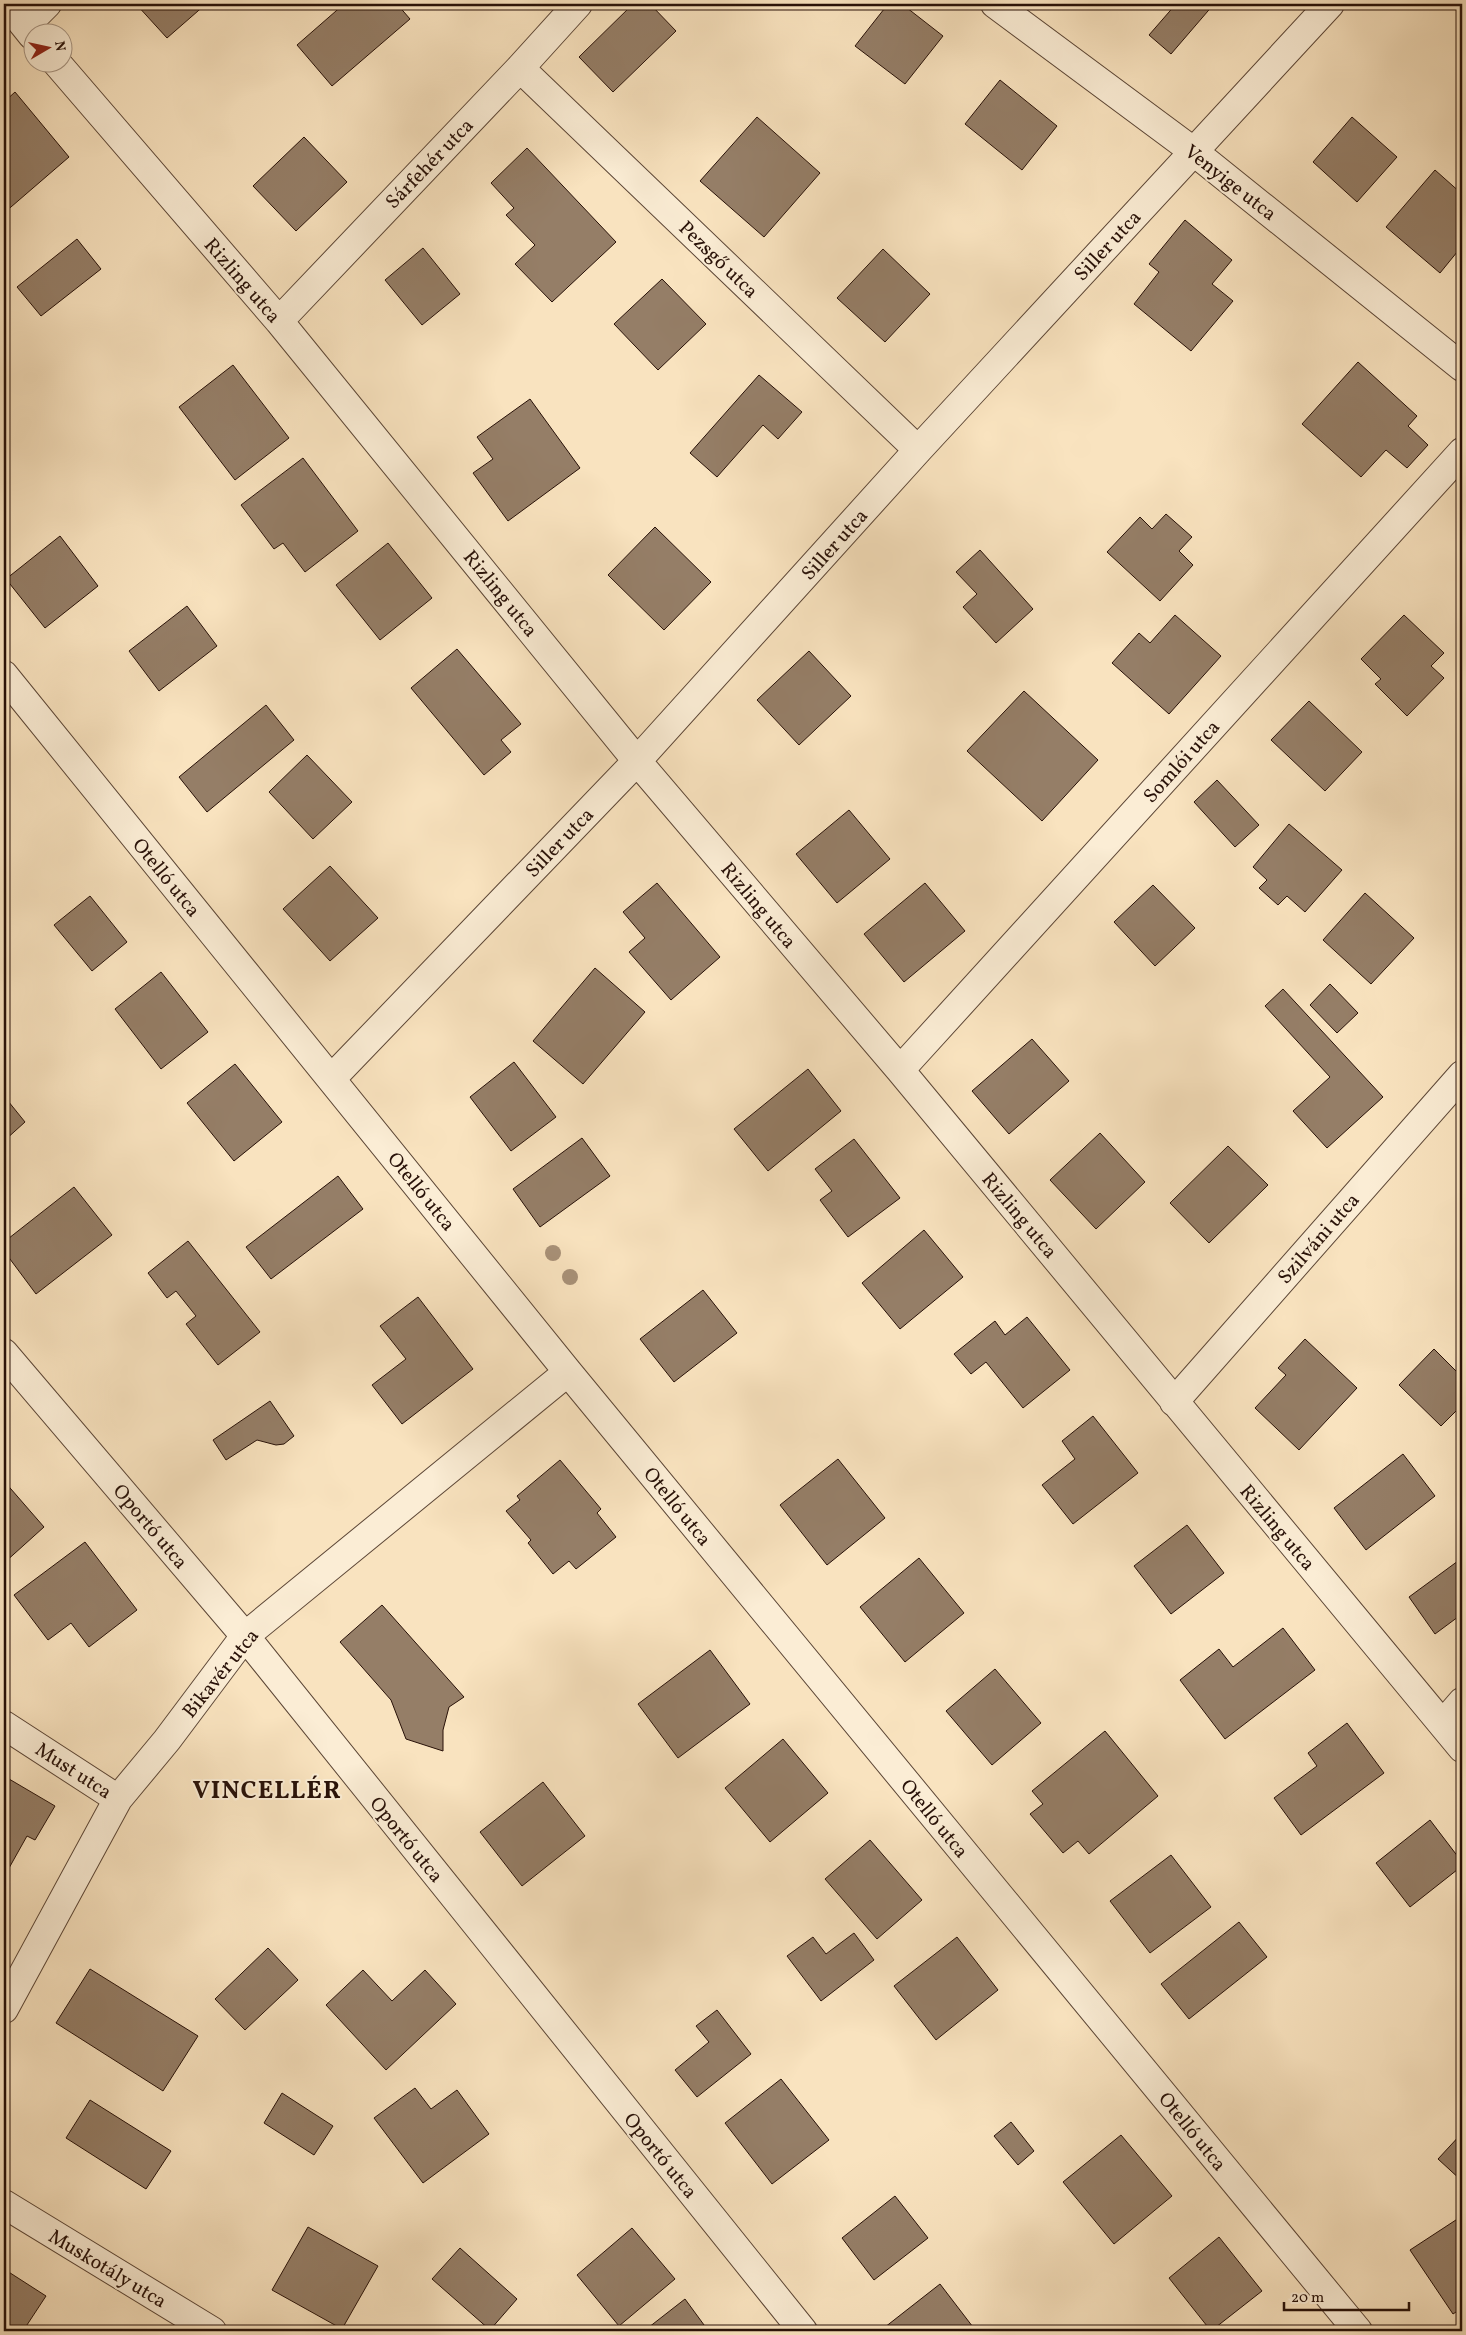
<svg xmlns="http://www.w3.org/2000/svg" width="1466" height="2335" viewBox="0 0 1466 2335" font-family="Vollkorn,serif">
<rect width="100%" height="100%" fill="#f9e3bf"/>
<filter id="stains"><feTurbulence type="fractalNoise" baseFrequency=".004" numOctaves="4"/><feColorMatrix values="0 0 0 0 .2 0 0 0 0 .09 0 0 0 0 .02 0 0 0 .5 -.17"/></filter>
<radialGradient id="worn" r=".72"><stop offset=".6" stop-color="#630" stop-opacity="0"/><stop offset="1" stop-color="#630" stop-opacity=".3"/></radialGradient>
<!-- building -->
<path fill="#957e67" stroke="#281108" d="M136,4H206L167,38Z
M344,4H397L410,19L332,86L297,45Z
M633,4H650L676,31L613,92L579,57Z
M888,4H902L943,36L905,84L855,46Z
M1176,4H1214L1171,54L1149,35Z
M1000,80L1057,126L1022,170L965,124Z
M15,92L69,157L4,213V102Z
M757,117L820,173L764,237L700,181Z
M1352,117L1397,157L1357,202L1313,162Z
M304,137L347,182L296,231L253,186Z
M527,148L616,242L552,302L515,264L535,245L506,215L514,208L491,183Z
M1435,170L1462,194V246L1440,273L1386,227Z
M1185,220L1232,260L1212,284L1233,301L1191,351L1134,304L1159,272L1149,264Z
M77,239L101,269L41,316L17,287Z
M423,248L460,294L422,325L385,280Z
M883,249L930,294L885,342L837,298Z
M662,279L706,324L658,370L614,324Z
M1358,362L1417,416L1408,426L1428,445L1407,468L1386,450L1361,477L1302,424Z
M233,365L289,438L235,480L179,407Z
M759,375L802,412L778,439L763,425L717,477L690,453Z
M530,399L580,468L508,521L473,473L493,459L477,437Z
M303,458L358,531L305,572L283,543L274,549L241,505Z
M1166,514L1192,537L1179,551L1193,565L1160,601L1107,552L1140,517L1152,529Z
M655,527L711,582L664,630L608,575Z
M60,536L98,586L45,628L6,579Z
M388,543L432,598L380,640L336,585Z
M980,550L1033,609L996,643L963,607L977,594L956,572Z
M187,606L217,646L159,691L129,651Z
M1175,615L1221,656L1169,714L1112,663L1139,633L1150,643Z
M1404,615L1444,653L1431,666L1444,678L1407,716L1375,684L1381,679L1361,659Z
M457,649L521,724L501,740L511,752L484,775L411,688Z
M809,651L851,696L799,745L757,700Z
M1024,691L1098,760L1042,821L967,751Z
M1309,701L1362,752L1325,791L1271,740Z
M266,705L294,740L207,812L179,777Z
M307,755L352,802L313,839L269,792Z
M1217,780L1259,825L1235,847L1194,802Z
M849,810L890,859L837,903L796,854Z
M1289,824L1342,870L1305,912L1287,896L1278,905L1259,888L1267,880L1253,867Z
M330,866L378,918L330,961L283,909Z
M657,883L720,957L671,1000L629,952L645,938L623,912Z
M925,883L965,931L904,982L864,934Z
M1153,885L1195,928L1155,966L1114,922Z
M1365,893L1414,938L1371,984L1323,940Z
M90,896L127,942L92,971L54,925Z
M595,968L645,1012L583,1084L533,1041Z
M161,972L208,1032L161,1069L115,1009Z
M1330,984L1358,1013L1337,1033L1310,1005Z
M1283,989L1383,1097L1327,1148L1293,1111L1330,1077L1265,1006Z
M1032,1039L1069,1081L1009,1134L972,1091Z
M514,1062L556,1117L511,1151L470,1097Z
M235,1064L282,1122L234,1161L187,1103Z
M808,1069L841,1111L768,1171L734,1129Z
M4,1096L25,1122L4,1141Z
M1100,1133L1145,1182L1096,1229L1050,1180Z
M582,1138L610,1176L540,1227L513,1189Z
M854,1139L900,1198L848,1237L820,1200L832,1191L815,1169Z
M1228,1146L1268,1185L1209,1243L1170,1203Z
M338,1176L363,1209L271,1279L246,1247Z
M74,1187L112,1235L36,1294L4,1251V1242Z
M924,1230L963,1277L900,1329L862,1283Z
M188,1241L260,1332L218,1365L186,1324L196,1316L176,1291L167,1298L148,1273Z
M703,1290L737,1333L674,1382L640,1339Z
M418,1297L473,1369L402,1424L372,1385L406,1359L380,1326Z
M1027,1317L1070,1370L1023,1408L986,1362L971,1374L954,1354L995,1321L1005,1335Z
M1305,1339L1357,1388L1299,1450L1255,1408L1286,1375L1278,1368Z
M1434,1349L1462,1377V1405L1441,1426L1399,1385Z
M270,1401L294,1436L284,1444L276,1445L257,1440L226,1460L213,1440Z
M1093,1416L1138,1473L1073,1524L1042,1485L1075,1459L1062,1441Z
M1403,1454L1435,1496L1366,1550L1334,1508Z
M838,1459L885,1518L827,1565L780,1505Z
M560,1460L601,1509L597,1513L616,1537L576,1569L569,1561L553,1574L528,1543L531,1540L506,1511L520,1500L517,1496Z
M4,1481L44,1527L4,1563Z
M1187,1525L1224,1573L1171,1614L1134,1566Z
M85,1542L137,1610L89,1647L71,1623L48,1640L14,1595Z
M919,1558L964,1613L905,1662L860,1607Z
M1458,1561L1462,1566V1614L1435,1634L1409,1597Z
M382,1605L464,1697L449,1707L443,1730V1751L406,1739L391,1700L340,1642Z
M1283,1628L1315,1670L1225,1739L1180,1680L1219,1649L1233,1667Z
M710,1650L750,1704L678,1758L638,1704Z
M995,1669L1041,1723L992,1765L946,1711Z
M1347,1723L1384,1773L1301,1835L1274,1798L1317,1766L1308,1753Z
M1105,1731L1158,1796L1089,1854L1078,1841L1063,1853L1030,1814L1043,1804L1032,1791Z
M783,1739L828,1793L770,1842L725,1788Z
M4,1776L55,1806L35,1840L27,1836L4,1877Z
M543,1782L585,1836L522,1886L480,1832Z
M1430,1820L1462,1862V1866L1410,1907L1376,1863Z
M870,1840L922,1900L877,1939L825,1879Z
M1171,1855L1211,1907L1150,1953L1110,1901Z
M1239,1922L1267,1957L1189,2019L1161,1984Z
M854,1933L874,1960L821,2001L787,1956L813,1937L826,1954Z
M957,1937L998,1990L936,2040L894,1986Z
M268,1948L298,1980L245,2030L215,1999Z
M90,1969L198,2036L163,2091L56,2023Z
M363,1970L392,2001L425,1970L456,2004L386,2070L326,2005Z
M717,2010L751,2054L697,2097L675,2070L709,2042L696,2026Z
M781,2079L829,2140L772,2184L725,2123Z
M415,2088L431,2109L457,2090L489,2134L423,2183L374,2118Z
M282,2093L333,2126L314,2155L264,2123Z
M90,2100L171,2151L146,2189L66,2138Z
M1011,2122L1034,2151L1018,2165L994,2136Z
M1462,2133V2181L1438,2159Z
M1121,2135L1172,2196L1114,2244L1063,2182Z
M895,2196L928,2238L874,2280L842,2238Z
M1462,2216V2308L1453,2314L1410,2250Z
M308,2227L378,2266L342,2329L272,2290Z
M632,2228L675,2279L619,2326L577,2275Z
M1219,2237L1262,2291L1211,2331L1169,2278Z
M460,2248L517,2299L490,2330L432,2279Z
M4,2269L46,2296L23,2331H4Z
M940,2284L976,2331H880Z
M685,2299L707,2329L704,2331H644Z"/>
<g fill="none" stroke-linecap="round" stroke-linejoin="round">
<defs>
<path id="street" d="M7,4L32,35
M995,4L1193,151L1462,367
M25,26L47,4
M56,62L279,321L637,761L900,1070L1462,1748
M520,68L918,450
M279,321L520,68L578,4
M4,675L568,1372L1358,2331
M900,1070L1462,452
M332,1078L637,761L918,450L1330,4
M4,1353L245,1636L803,2331
M1174,1402L1462,1075
M1443,1724L1462,1702
M4,1725L118,1799
M4,2009L118,1799L167,1740L245,1636L568,1372
M4,2204L212,2331"/>
</defs>
<!-- street casing -->
<use href="#street" stroke="#5c4636" stroke-width="30"/>
<!-- street -->
<use href="#street" stroke="#fbedd5" stroke-width="28"/>
</g>
<!-- trees -->
<g fill="#a89178">
<circle cx="553" cy="1253" r="8"/>
<circle cx="570" cy="1277" r="8"/>
</g>
<g text-anchor="middle" stroke-width="4" stroke-linejoin="round" paint-order="stroke">
<!-- street labels -->
<g font-size="20" fill="#281108" stroke="#fbedd5">
<text transform="translate(429 163) rotate(-46)" y="7">Sárfehér utca</text>
<text transform="translate(1231 182) rotate(38)" y="7">Venyige utca</text>
<text transform="translate(1107 245) rotate(-47)" y="7">Siller utca</text>
<text transform="translate(719 259) rotate(44)" y="7">Pezsgő utca</text>
<text transform="translate(243 280) rotate(49)" y="7">Rizling utca</text>
<text transform="translate(834 544) rotate(-48)" y="7">Siller utca</text>
<text transform="translate(501 593) rotate(51)" y="7">Rizling utca</text>
<text transform="translate(1181 761) rotate(-48)" y="7">Somlói utca</text>
<text transform="translate(559 842) rotate(-46)" y="7">Siller utca</text>
<text transform="translate(167 877) rotate(51)" y="7">Otelló utca</text>
<text transform="translate(759 905) rotate(50)" y="7">Rizling utca</text>
<text transform="translate(422 1191) rotate(51)" y="7">Otelló utca</text>
<text transform="translate(1020 1215) rotate(50)" y="7">Rizling utca</text>
<text transform="translate(1318 1238) rotate(-49)" y="7">Szilváni utca</text>
<text transform="translate(678 1506) rotate(51)" y="7">Otelló utca</text>
<text transform="translate(151 1526) rotate(50)" y="7">Oportó utca</text>
<text transform="translate(1278 1527) rotate(50)" y="7">Rizling utca</text>
<text transform="translate(220 1673) rotate(-51)" y="7">Bikavér utca</text>
<text transform="translate(74 1770) rotate(33)" y="7">Must utca</text>
<text transform="translate(935 1818) rotate(51)" y="7">Otelló utca</text>
<text transform="translate(407 1839) rotate(51)" y="7">Oportó utca</text>
<text transform="translate(1193 2131) rotate(51)" y="7">Otelló utca</text>
<text transform="translate(661 2155) rotate(51)" y="7">Oportó utca</text>
<text transform="translate(108 2268) rotate(31)" y="7">Muskotály utca</text>
</g>
<!-- district labels -->
<g font-size="25" font-weight="bold" letter-spacing="1" fill="#281108" stroke="#fbedd5">
<text x="267" y="1798">VINCELLÉR</text>
</g>
</g>
<!-- margin -->
<rect width="1466" height="2335" fill="none" stroke="#f9e3bf" stroke-width="20"/>
<rect x="5" y="5" width="1456" height="2325" fill="none" stroke="#281108" stroke-width="2.5"/>
<rect x="10" y="10" width="1446" height="2315" fill="none" stroke="#281108"/>
<!-- north arrow -->
<g transform="translate(48 48) rotate(81)"><circle r="24" fill="#fbedd5" stroke="#a79583"/>
<path d="M0-4L9 19L0 12L-9 19Z" fill="#8f2418"/>
<text y="-8" font-size="14" font-weight="bold" text-anchor="middle" fill="#281108">N</text>
</g>
<!-- scale -->
<path d="M1284 2302v8h125v-8" fill="none" stroke="#281108" stroke-width="2.5"/>
<text x="1291" y="2302" font-size="15" fill="#281108" stroke="#fbedd5" stroke-width="4" paint-order="stroke">20 m</text>
<rect width="100%" height="100%" filter="url(#stains)"/>
<rect width="100%" height="100%" fill="url(#worn)"/>
</svg>
